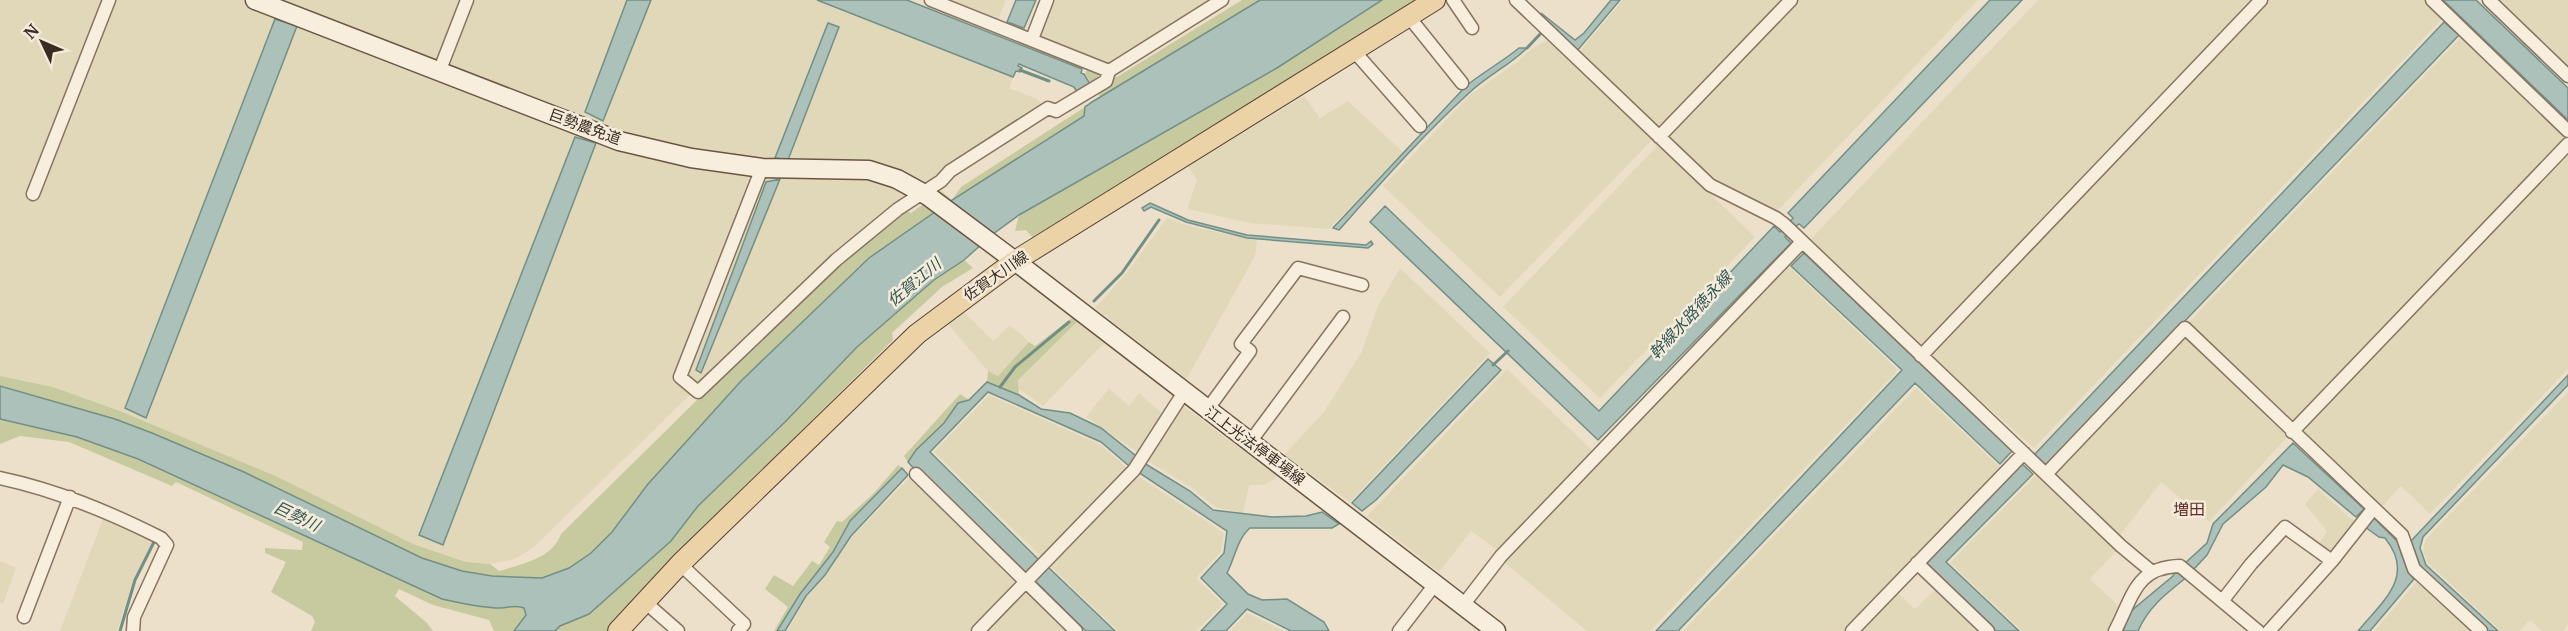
<svg xmlns="http://www.w3.org/2000/svg" width="2568" height="631" viewBox="0 0 2568 631" font-family="Merriweather,'Noto Sans JP',serif">
<rect width="100%" height="100%" fill="#ece0cb"/>
<!-- farmland -->
<path fill="#e1d8b9" d="M0,0H815L1013,77L1009,88L1037,99L1045,108L949,168L699,386L534,547L515,559L490,564L466,562L413,544L278,477L120,411L53,387L0,376Z
M947,0H1006L998,20Z
M1051,0H1214L1110,65L1036,37Z
M1623,0H1785L1659,131L1578,53Z
M1795,0H1978L1776,212L1711,181L1666,136Z
M2038,0H2426L2444,17L2034,448L1922,349L1809,241Z
M2498,0H2568V68Z
M2464,34L2568,134V138L2291,427L2187,324Z
M1550,39L1654,138L1500,297L1383,186L1470,95L1517,62L1534,47Z
M1304,96L1320,118L1348,101L1403,152L1329,229L1250,223L1187,209L1197,180L1188,166Z
M1659,144L1755,237L1600,398L1503,307Z
M2568,149V369L2430,514L2401,486L2379,510L2298,433Z
M1167,218L1186,225L1257,241L1255,256L1186,380L1095,308L1125,275Z
M1786,264L1898,370L1650,631H1587L1503,561Z
M1400,268L1490,353L1350,502L1284,455L1324,412L1361,353L1378,306Z
M964,312L993,341L1010,325L1029,342L998,376L988,371L948,324Z
M1077,322L1104,343L1043,406L1019,389L1017,380Z
M2185,333L2290,434L2209,522L2161,482L2118,538L2053,474Z
M1507,369L1596,454L1500,552L1471,531L1439,572L1367,516Z
M1109,388L1129,406L1139,393L1165,416L1139,453L1086,417Z
M1916,388L2001,468L1847,631H1683Z
M2568,392V624L2563,631H2542L2530,620L2519,631H2501L2428,563L2423,551L2426,539Z
M989,395L1101,445L1128,469L1043,558L934,452Z
M1182,405L1278,477L1263,485H1249L1243,513L1215,507L1192,488L1146,460Z
M1135,474L1224,533L1221,552L1196,578L1223,604L1196,631H1118L1047,563Z
M2037,474L2118,549L2090,579L2122,609L2111,631H2022L1950,563Z
M911,476L1019,582L972,631H787L806,599L852,537Z
M2318,489L2357,524L2331,558L2316,548L2327,531L2305,504Z
M104,516L153,541L133,581L117,631H60Z
M0,561L16,568L3,604L0,603Z
M2419,579L2476,631H2374Z
M1025,588L1070,631H984Z
M1937,588L1981,631H1858L1895,591L1915,609Z
M1247,613L1284,631H1230Z"/>
<!-- green -->
<path fill="#c7ca9f" d="M1242,0H1260L1100,97L1085,74L1089,66L1117,77Z
M1382,0H1415L1033,238L1026,230L1015,231L1019,215L1277,68Z
M1085,107L1084,115L952,200L869,258L741,381L648,484L612,532L591,553L569,568L542,578L492,576L462,571L422,558L244,472L152,433L115,419L0,386V376L53,387L120,411L278,477L413,544L466,562L490,564L499,571C521,564 552,559 561,534L836,263L904,209L911,213L941,191L952,200L961,187Z
M964,260L973,268L942,287L892,333L893,340L738,493L607,631H555L560,626L589,614L671,541L698,506L786,421L857,347L934,280Z
M1072,318L1077,322L1018,380L1019,395L987,382L988,371L998,376L1029,342L1035,346Z
M960,394L969,400L947,418L933,436L916,450L908,462L904,456Z
M0,419L77,437L138,460L442,599L467,604L534,608L522,631H494L489,620L433,605L399,589L395,596L427,623L433,631H311L315,622L312,616L271,592L286,562L265,553V548L302,550L303,542L176,482L172,486L69,442L20,436L0,444Z
M898,465L902,468L850,521L833,552L800,594L777,631H774L788,607L765,589L774,575L793,586L812,561L819,565L830,547L824,542L837,521L842,522L874,493Z"/>
<!-- water -->
<path fill="#abc1b9" stroke="#728f86" stroke-width="1.5" d="M627,0H651L603,121L585,112Z
M817,0H907L1082,69L1081,73L1084,74L1090,84L1077,92L1074,87L1019,64L1018,66L1022,68L1020,72L1016,71L1013,77Z
M1016,0H1036L1024,28L1007,22Z
M1260,0H1382L1277,68L1019,215L993,234L964,260L934,280L857,347L786,421L698,506L671,541L589,614L560,626L555,631H514L526,615L524,608C516,604 509,608 500,608C481,608 461,603 442,599L138,459L77,437L0,419V386L115,419L152,433L244,472L422,558L462,571L492,576L542,578L569,568L591,553L612,532L648,484L741,381L869,258L952,200L1084,116L1085,107L1092,102Z
M1611,0H1620L1577,51L1549,24L1541,13L1575,40L1584,33Z
M1990,0H2022L1804,228L1799,224L1795,227L1790,222L1793,218L1788,213Z
M2443,0H2476L2568,88V120Z
M275,19L297,26L146,418L125,408Z
M2444,22L2459,35L2045,467L2034,455Z
M828,23L839,27L788,160L775,158Z
M1519,48H1527C1510,65 1487,76 1469,93C1423,135 1381,183 1339,230L1333,228L1466,86C1483,72 1502,62 1519,48Z
M575,137L596,143L443,545L419,535Z
M780,179L701,373L696,370L766,182Z
M1150,203L1188,220L1247,235L1366,245L1371,241L1373,244L1368,248L1247,238L1186,222L1151,207L1144,211L1142,208Z
M1385,206L1599,411L1774,226L1780,232L1783,229L1788,234L1785,237L1791,243L1598,440L1370,222Z
M1804,253L2012,451L2000,464L1915,383L1678,631H1656L1902,370L1791,266Z
M1488,359L1501,370L1376,500L1362,511L1352,503Z
M2568,375V385L2423,537L2420,548L2426,565L2498,631H2488L2421,569L2411,541Z
M987,382L1019,395L1041,409L1070,413L1101,428L1136,456L1129,466L1101,442L988,392L930,452L1039,560L1026,573L918,468L915,470L908,462L916,450L944,423L958,403L969,400Z
M2293,443L2364,509L2356,517L2308,477L2283,465L2266,487L2223,524L2207,555L2193,570L2183,565L2207,543L2213,524Z
M1144,463L1190,491L1213,510L1272,517L1306,516L1322,512L1339,524L1332,528H1250C1237,539 1235,558 1227,573L1248,594L1262,600L1287,599L1324,622L1329,631H1291L1247,609L1226,631H1201L1227,604L1201,578L1224,553L1227,531L1138,472Z
M2021,463L2033,474L1946,562L2019,631H1994L1922,563Z
M902,468L908,475L851,536L825,575L806,596L785,631H777L800,594L833,552L850,521Z
M2374,518L2397,541L2408,572L2414,579L2370,631H2358C2383,601 2416,576 2385,538L2379,537L2365,527Z
M1048,567L1115,631H1086L1035,581Z
M2175,571L2183,572L2187,577C2167,593 2149,606 2138,631H2123L2131,611L2173,576Z"/>
<g fill="none" stroke-linecap="round" stroke-linejoin="round">
<!-- stream -->
<path stroke="#728f86" stroke-width="3" d="M1527,48L1542,32
M1020,70L1049,81
M1094,301L1122,273L1159,220
M1493,365L1508,351
M1000,387L1015,367L1069,322
M120,631L135,580L154,542"/>
<defs>
<path id="street" d="M931,0L1109,71
M1453,0L1472,28
M1516,0L1710,185L1776,218L1784,224L2121,546L2151,571
M2432,0L2568,131
M2489,0L2568,76
M1409,17L1462,83
M1032,39L1047,0
M1354,51L1420,126
M439,72L467,0
M1659,137L1791,0
M762,168L680,377L698,392L836,260L898,209L941,181L950,171L1048,108L1056,111L1106,81L1109,71L1222,0
M33,194L109,0
M1921,356L2261,0
M1207,410L1250,351L1241,344L1298,268L1362,285
M2292,432L2568,144
M1250,442L1343,317
M916,474L1076,631
M2046,474L2185,328L2402,535L2414,569L2481,631
M0,478C57,490 109,512 161,538L167,545L134,617L133,631
M1917,563L1988,631
M680,564L744,624L738,631
M2223,600L2251,564L2285,527L2332,561
M645,602L678,631
M1464,604L1501,556L1802,242
M24,617L70,497
M978,631L1134,470L1184,392
M1399,631L1436,583
M1852,631L2024,453
M2115,631C2133,597 2135,567 2180,566L2258,631
M2269,631L2332,561L2373,509"/>
<path id="secondary" d="M255,0L619,141L691,158L762,168L869,170L897,179L928,196L1015,261L1496,631"/>
<path id="primary" d="M618,631L680,564L917,334L1015,261L1435,0"/>
</defs>
<!-- street casing -->
<use href="#street" stroke="#887360" stroke-width="15"/>
<!-- secondary casing -->
<use href="#secondary" stroke="#6a5543" stroke-width="21"/>
<!-- primary casing -->
<use href="#primary" stroke="#564234" stroke-width="22"/>
<!-- street -->
<use href="#street" stroke="#f7eede" stroke-width="12"/>
<!-- secondary -->
<use href="#secondary" stroke="#f7eede" stroke-width="18"/>
<!-- primary -->
<use href="#primary" stroke="#ebd2a7" stroke-width="20"/>
</g>
<g text-anchor="middle" stroke-width="5" stroke-linejoin="round" paint-order="stroke">
<!-- street labels -->
<g font-size="15" fill="#392c22" stroke="#f4ebda">
<text transform="translate(585 127) rotate(20)" y="5">巨勢農免道</text>
<text transform="translate(996 276) rotate(-35)" y="5">佐賀大川線</text>
<text transform="translate(1255 446) rotate(37)" y="5">江上光法停車場線</text>
</g>
<!-- water labels -->
<g font-size="16" font-style="italic" fill="#335854" stroke="#f4ebda">
<text transform="translate(914 282) rotate(-40)" y="6">佐賀江川</text>
<text transform="translate(1690 315) rotate(-47)" y="6">幹線水路徳永線</text>
<text transform="translate(297 516) rotate(25)" y="6">巨勢川</text>
</g>
<!-- neighbourhood labels -->
<g font-size="16" fill="#632f25" stroke="#f4ebda">
<text x="2189" y="515">増田</text>
</g>
</g>
<!-- north arrow -->
<g transform="translate(42 42) rotate(314)" stroke="#f4ebda" stroke-width="4.5" paint-order="stroke">
<path d="M0-4.5L10 22L0 15L-10 22Z" fill="#392c22"/>
<text y="-9" font-size="16" font-weight="bold" text-anchor="middle" fill="#392c22">N</text>
</g>
</svg>
